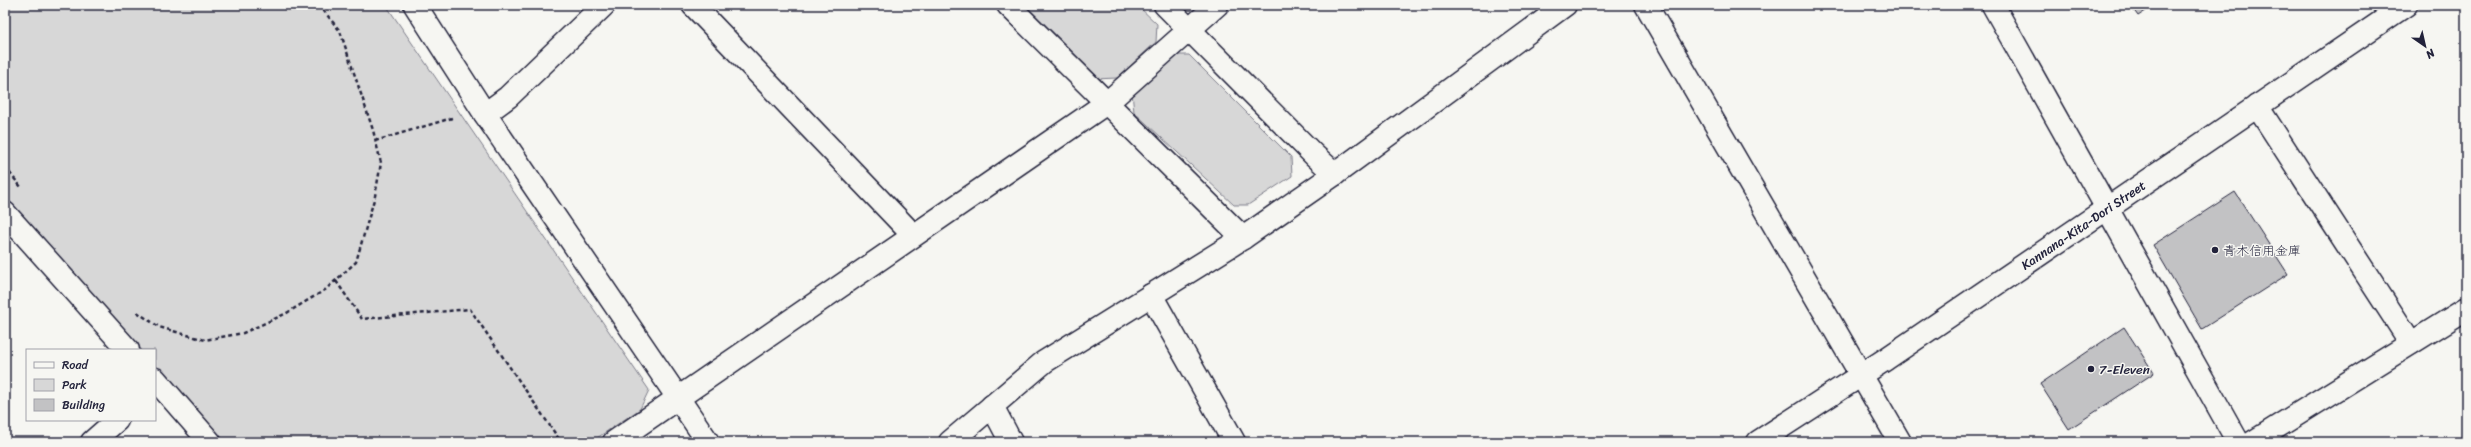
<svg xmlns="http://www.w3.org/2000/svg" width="2471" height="447" viewBox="0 0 2471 447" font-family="Sriracha,'Klee One',sans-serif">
<rect width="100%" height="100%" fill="#f6f6f2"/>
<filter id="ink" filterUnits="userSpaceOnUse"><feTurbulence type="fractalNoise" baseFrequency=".025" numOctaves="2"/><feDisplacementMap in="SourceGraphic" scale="8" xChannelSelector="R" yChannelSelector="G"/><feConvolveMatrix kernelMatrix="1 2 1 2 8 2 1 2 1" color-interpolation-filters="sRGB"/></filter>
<g filter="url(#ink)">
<!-- green -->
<path fill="#d7d7d7" stroke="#7c7c89" d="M5,5H386L649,390L640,409L591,442H223L155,366V350H141L5,198Z
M1021,5H1137L1157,24L1156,42L1117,78L1095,79Z
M1171,55H1189L1291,157L1292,176L1248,205H1234L1134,112L1132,93Z"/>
<!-- building -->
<path fill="#c2c2c4" stroke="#22223b" d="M2130,5H2155L2138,16Z
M2235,192L2288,274L2202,329L2153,245Z
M2124,327L2154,373L2069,429L2040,384Z"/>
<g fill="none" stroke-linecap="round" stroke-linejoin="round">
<defs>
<g id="minor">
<path d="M415,5L485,114L708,442"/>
<path d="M693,5L913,235"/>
<path d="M1008,5L1243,238"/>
<path d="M1165,5L1314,155L1335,174"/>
<path d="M1646,5L1900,442"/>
<path d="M1993,5L2238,442"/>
<path d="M2257,106L2411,343"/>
<path d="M485,114L508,97L604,5"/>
<path d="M5,213L128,350"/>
<path d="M1151,295L1234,442"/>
<path d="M155,379L210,442"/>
<path d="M992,406L1011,442"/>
<path d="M92,442L117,420"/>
<path d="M614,442L1108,102L1217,5"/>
<path d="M950,442L1044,362L1243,238L1335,174L1565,5"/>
<path id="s1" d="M1758,442L1886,359L2406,5"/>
<path d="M2253,442L2466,309"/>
</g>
</defs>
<!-- minor casing -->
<use href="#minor" stroke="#22223b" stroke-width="25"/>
<!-- path -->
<path stroke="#22223b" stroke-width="2.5" stroke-dasharray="4 3" stroke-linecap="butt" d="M375,141L452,118
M5,167L21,187
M336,281L362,319L470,309L561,442
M137,312L159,327L205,340L243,333L285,314L325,290L356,262L375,196L381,163L373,130L340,31L319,5"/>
<!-- minor -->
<use href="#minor" stroke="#f6f6f2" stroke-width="22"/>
</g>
</g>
<!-- markers -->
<g fill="#22223b" stroke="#f6f6f2" stroke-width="1.5">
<circle cx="2215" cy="250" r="4"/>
<circle cx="2091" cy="369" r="4"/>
</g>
<g text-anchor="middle" stroke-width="3" stroke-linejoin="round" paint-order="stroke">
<!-- street labels -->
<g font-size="13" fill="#22223b" stroke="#f6f6f2">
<text dy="5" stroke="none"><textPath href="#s1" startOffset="391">Kannana-Kita-Dori Street</textPath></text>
</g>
<!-- poi labels -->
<g font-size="13" fill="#22223b" stroke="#f6f6f2" text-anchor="start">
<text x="2223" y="255">青木信用金庫</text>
<text x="2099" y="374">7-Eleven</text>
</g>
</g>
<!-- margin -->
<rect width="2471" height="447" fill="none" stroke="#f6f6f2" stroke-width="20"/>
<rect x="10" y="10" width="2451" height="427" fill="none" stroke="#22223b" stroke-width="1.5" filter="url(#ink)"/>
<!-- legend -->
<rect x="26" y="349" width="130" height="72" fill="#f6f6f2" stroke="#a1a1a9"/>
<rect x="34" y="362" width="20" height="6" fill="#f6f6f2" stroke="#a1a1a9"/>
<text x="62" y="369" font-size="12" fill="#22223b">Road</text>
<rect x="34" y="379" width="20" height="12" fill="#d7d7d7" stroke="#a1a1a9"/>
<text x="62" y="389" font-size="12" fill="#22223b">Park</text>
<rect x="34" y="399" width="20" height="12" fill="#c2c2c4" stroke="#a1a1a9"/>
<text x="62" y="409" font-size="12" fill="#22223b">Building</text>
<!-- north arrow -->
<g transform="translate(2425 46) rotate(146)" stroke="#f6f6f2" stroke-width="3" paint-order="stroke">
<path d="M0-3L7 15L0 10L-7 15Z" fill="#22223b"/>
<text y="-6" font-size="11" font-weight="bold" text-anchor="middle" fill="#22223b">N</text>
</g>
</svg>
